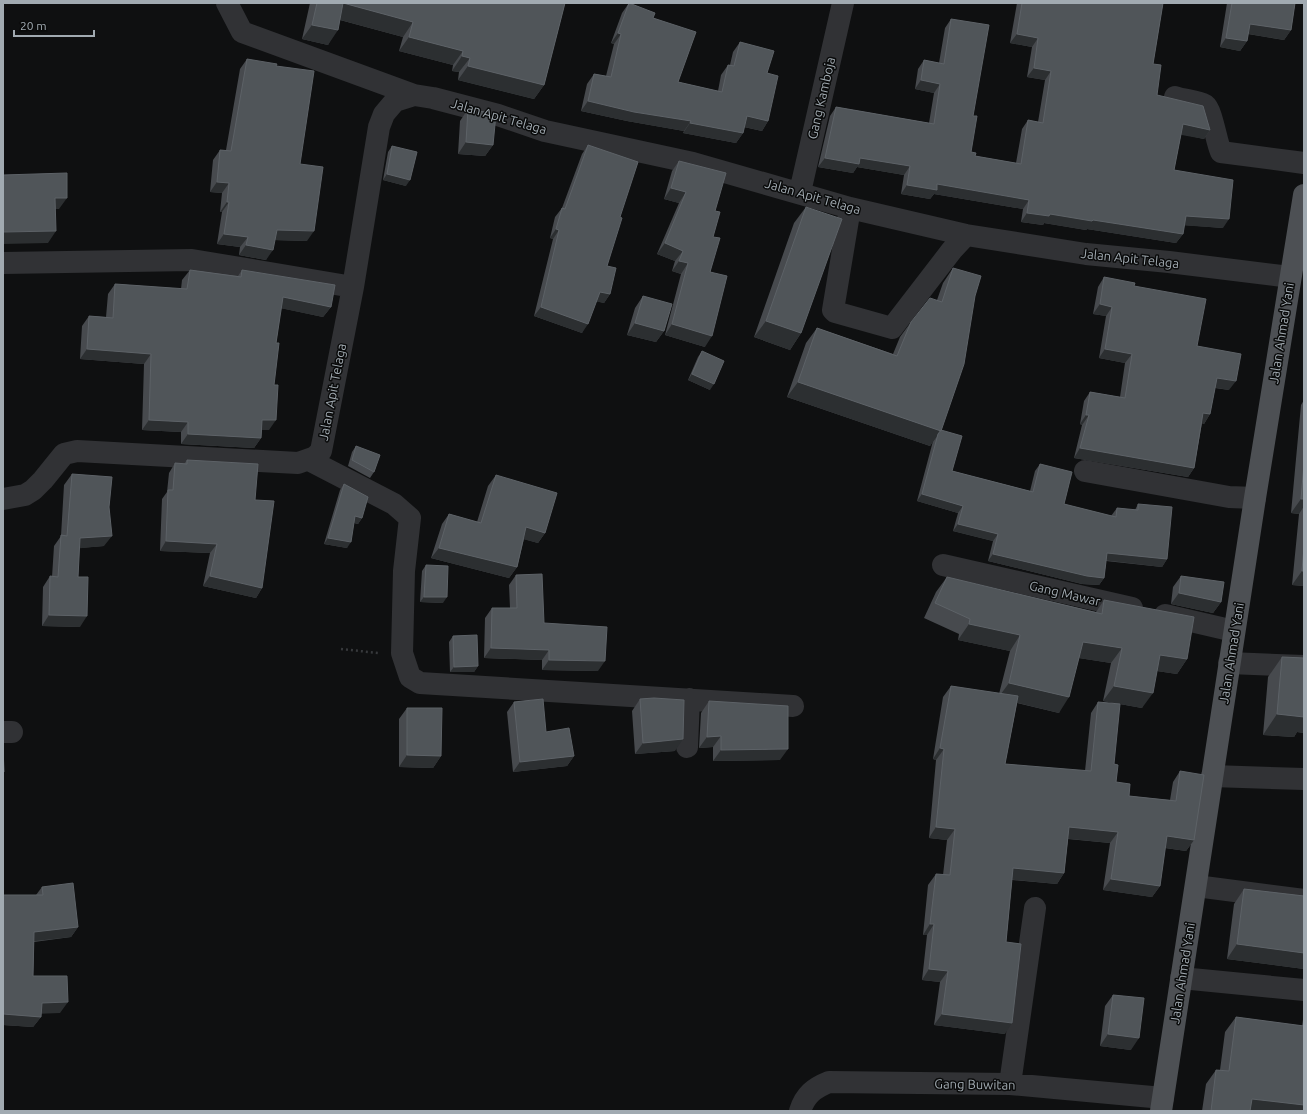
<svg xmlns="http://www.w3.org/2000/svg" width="1307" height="1114" viewBox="0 0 1307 1114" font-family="Ubuntu,sans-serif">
<rect width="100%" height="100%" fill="#0f1011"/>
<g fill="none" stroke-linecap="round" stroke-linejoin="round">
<!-- path -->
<path stroke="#37393c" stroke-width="2.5" stroke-dasharray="2 3" stroke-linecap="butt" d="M341,649L378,653"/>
<!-- minor -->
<path stroke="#313235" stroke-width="22" d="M227,3L242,32L414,95
M1175,97C1183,100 1198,101 1205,105C1212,110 1216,141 1221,152L1304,163
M800,192L843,3
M850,208L833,310L835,312L892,328L952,250L966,235
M3,263L192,260L353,287
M309,460L394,504L410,518L404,571L402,653L410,677L420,683L793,706
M1085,471L1229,497L1255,498
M3,499L25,495L33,490L43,480L64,454L77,451L298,463L315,457L321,451L353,287L379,127L384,114L395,101L414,95L433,98L498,115L545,131L693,163L850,208L966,235L1086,254L1169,262L1290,277
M943,565L1132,608
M1165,615L1234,631
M1229,663L1304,666
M3,732H12
M687,747L689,699
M1212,776L1304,779
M1196,886L1304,900
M1181,978L1304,990
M1010,1084L1035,908
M800,1111C805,1095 814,1088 829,1082L1010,1084L1163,1098"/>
<!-- major -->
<path stroke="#4d5054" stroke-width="22" d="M1161,1111L1255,498L1304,195"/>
</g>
<!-- wall -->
<path fill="#474a4e" d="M310,3H565L544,85L534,99L458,80L459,72L452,71L453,65L399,51L403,37L340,20L328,45L302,39Z
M629,3L653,18L678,82L718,91L721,75L728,65H730L733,52L740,42L767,73L768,121L762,131L744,127L743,133L736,143L683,133L684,131L627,121L581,111L587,84L594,74L606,76L614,44L611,43L622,13Z
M1017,3H1163L1153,64L1157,95L1210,130L1204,139L1181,134L1174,170L1223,228L1184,225L1183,234L1176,243L1087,229L1086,230L1044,223L1043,225L1021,222L1023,209L934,194L930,199L901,194L904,175L857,167L853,173L818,167L830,116L836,107L929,123L934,93L915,89L918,69L924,60L939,63L945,28L951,19L973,116L971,152L975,156L1016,163L1022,129L1028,120L1038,122L1045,80L1027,77L1032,47L1010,43Z
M1227,3H1295L1291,30L1284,40L1248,34L1247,41L1240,51L1220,47Z
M247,59L276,66L300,164L307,241L275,240L266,260L239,255L240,247L217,244L222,212H220L222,193L210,192L213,160L220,150H226L240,69Z
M468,109L493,145L485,156L458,154L460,121Z
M588,145L620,217L607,266L610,294L604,303L596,301L582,333L534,316L553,239L550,238L555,217L562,208L582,154Z
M392,146L406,186L383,180L388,152Z
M679,161L715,211L705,347L665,335L681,274L672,271L675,261L657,254L679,203L664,199L672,171Z
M806,207L801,333L790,350L754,337L794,223Z
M953,268L975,296L941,430L952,471L1030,491L1035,471L1040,464L1064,504L1111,516L1117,508L1135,510L1138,504L1167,559L1162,567L1106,561L1104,578L1099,585L1082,584L988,561L993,541L953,531L958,513L917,501L933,441L930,446L787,397L806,343L817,328L893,354L900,337L911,322L937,300L943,283Z
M190,270L238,276L242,270L331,307L323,317L281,308L276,343L269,430H262L261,438L254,448L181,444V432L142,430L144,364L80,359L82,326L89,316L106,317L108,294L115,284L181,289L182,280Z
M1104,277L1134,286L1197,346L1229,390L1215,388L1210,414L1204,424L1202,423L1194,468L1188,477L1074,458L1082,425L1080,424L1084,401L1090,392L1120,397L1125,363L1099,358L1106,316L1093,314L1098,287Z
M643,296L664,331L656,342L627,335L635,308Z
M702,351L710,390L688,380L698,357Z
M1304,400V586L1292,585L1299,514L1291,513L1301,405Z
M356,446L374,472L370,478L348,466L352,452Z
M187,460L255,500L262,588L256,598L203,586L210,553L160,551L162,499L167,492L169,473L175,463L184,464Z
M72,474L104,546L79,548L78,577L80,627L42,626L43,587L50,576L52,577L54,546L61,536L64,485Z
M496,475L545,533L538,543L524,539L517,567L509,578L431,558L442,524L449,514L477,522L488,486Z
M344,484L362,518L358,524L354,523L347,548L324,544L340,490Z
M426,565L443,603L420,602L422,571Z
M516,575L544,623L598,671L542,670V660L484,658L485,618L492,608H510L509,585Z
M1181,576L1221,602L1213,613L1171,604L1173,587Z
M947,577L1096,612L1104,600L1187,659L1177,674L1157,671L1142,708L1103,701L1111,663L1079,658L1059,713L1017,703L1005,764L1085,771L1091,713L1098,702L1114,764L1116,782L1129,796L1170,800L1173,782L1180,771L1194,840L1186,851L1165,848L1160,886L1152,897L1103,890L1110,843L1068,839L1064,873L1057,884L1012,880L1006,942L1005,1034L934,1025L940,982L922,980L927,935H923L928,885L936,874L943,875L947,840L929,838L936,760L933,759L943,697L951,686L999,694L1010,651L958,640L959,634L924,618L936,592Z
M453,636L478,666L474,672H450L449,642Z
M1282,657L1304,658V733L1297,732L1294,737L1263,735L1268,677Z
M640,699L675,751L635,754L632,711Z
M709,701L780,760L713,761V747L699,748L701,713Z
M514,702L546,732L574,756L567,766L513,772L507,712Z
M407,708L441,756L433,768L399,767V719Z
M42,887L78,927L71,937L34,942L33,976L60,1013H41V1017L33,1027L3,1025L36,895Z
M1244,889L1304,896V969L1227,959L1234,904Z
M1113,995L1131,1050L1100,1046L1105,1006Z
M1304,1013V1111H1202L1206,1084L1216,1070H1220L1225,1032L1236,1017L1302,1026Z"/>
<!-- shaded-wall -->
<path fill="#2c2f31" d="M343,3L413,22L403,37L333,18Z
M1250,24L1291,30L1284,40L1243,33Z
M312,25L338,30L328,45L302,39Z
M618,33L621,34L614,44L611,43Z
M1017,34L1038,38L1032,47L1010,43Z
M409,37L463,51L453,65L399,51Z
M1226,38L1247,41L1240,51L1220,47Z
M462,56L470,58L459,72L452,71Z
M468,66L544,85L534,99L458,80Z
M1034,68L1051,71L1045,80L1027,77Z
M921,80L940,84L934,93L915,89Z
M588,101L691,121L684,131L627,121L581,111Z
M747,116L768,121L762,131L740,126Z
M690,123L743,133L736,143L683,133Z
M1183,124L1210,130L1204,139L1176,134Z
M466,142L493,145L485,156L458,154Z
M825,158H860L910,166L904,175L857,167L853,173L818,167Z
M387,174L410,180L406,186L383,180Z
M217,182L229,183L222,193L210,192Z
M937,184L1029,200L1023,209L934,194L930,199L901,194L907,185Z
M671,188L686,192L679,203L664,199Z
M55,198H67L59,209H47Z
M227,202H229L222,212H220Z
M1027,213L1050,214L1093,220L1183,234L1176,243L1087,229L1086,230L1044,223L1043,225L1021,222Z
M1186,216L1229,219L1223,228L1179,225Z
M556,229L559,230L553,239L550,238Z
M277,230L314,231L307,241L270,240Z
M56,231L48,243L3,244V232Z
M224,234L248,237L240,247L217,244Z
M665,243L683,251L675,261L657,254Z
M246,245L273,250L266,260L239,255Z
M679,261L688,263L681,274L672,271Z
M600,292L610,294L604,303L594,301Z
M283,297L331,307L323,317L275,307Z
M1100,304L1112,307L1106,316L1093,314Z
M541,307L588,324L582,333L534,316Z
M766,321L801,333L790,350L754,337Z
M635,323L664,331L656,342L627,335Z
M672,324L712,336L705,347L665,335Z
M87,349L151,354L144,364L80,359Z
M1105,349L1132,354L1125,363L1099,358Z
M692,374L714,384L710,390L688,380Z
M1217,378L1236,381L1229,390L1211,387Z
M798,382L941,431L930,446L787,397Z
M1203,413L1210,414L1204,424L1197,422Z
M1086,415H1089L1082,425L1080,424Z
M149,420L188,422L181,432L142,430Z
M262,420H276L269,430H255Z
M188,434L261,438L254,448L181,444Z
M1080,448L1194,468L1188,477L1074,458Z
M922,494L963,506L958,513L917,501Z
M1301,499H1304V506L1299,514L1291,513Z
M355,516L362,518L358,524L351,522Z
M958,524L998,534L993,541L953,531Z
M526,527L545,533L538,543L519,538Z
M112,536L104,546L72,549L80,538Z
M328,538L351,542L347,548L324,544Z
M166,541L217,544L210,553L160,551Z
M439,548L517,567L509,578L431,558Z
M1107,553L1167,559L1162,567L1102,560Z
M993,554L1104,578L1099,585L1082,584L988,561Z
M1302,571H1304V586L1292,585Z
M210,576L262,588L256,598L203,586Z
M1179,593L1221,602L1213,613L1171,604Z
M424,597H447L443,603L420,602Z
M49,615L87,616L80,627L42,626Z
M969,624L1020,635L1010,651L958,640Z
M1083,642L1122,648L1111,663L1072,657Z
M491,648L549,650L542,660L484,658Z
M1160,655L1187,659L1177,674L1150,670Z
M549,660L605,661L598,671L542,670Z
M478,666L474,672H450L454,667Z
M1009,683L1069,697L1059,713L998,698Z
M1114,686L1153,693L1142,708L1103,701Z
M1277,714L1304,717V733L1297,732L1294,737L1263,735Z
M721,736L713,747L699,748L707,737Z
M683,739L675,751L635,754L643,743Z
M940,748L944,749L936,760L933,759Z
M788,749L780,760L713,761L721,750Z
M407,755L441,756L433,768L399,767Z
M574,756L567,766L513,772L520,762Z
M936,827L955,829L947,840L929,838Z
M1069,827L1118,832L1110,843L1061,838Z
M1167,836L1194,840L1186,851L1159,847Z
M1013,868L1064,873L1057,884L1005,879Z
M1111,879L1160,886L1152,897L1103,890Z
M930,924H934L927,935H923Z
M78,927L71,937L27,942L34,932Z
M1237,944L1304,953V969L1227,959Z
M929,969L948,971L940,982L922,980Z
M68,1002L60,1013L34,1014L42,1003Z
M3,1014L41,1017L33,1027L3,1025Z
M942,1014L1012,1023L1005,1034L934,1025Z
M1108,1034L1139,1038L1131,1050L1100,1046Z
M1252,1099L1304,1105V1111H1243Z"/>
<!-- building -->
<path fill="#505559" stroke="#5d6267" d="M317,3H565L544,85L468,66L470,58L462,56L463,51L409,37L413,22L343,3L338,30L312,25Z
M629,3L655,13L653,18L696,32L678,82L722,92L728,65L734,66L740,42L774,51L767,73L778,76L768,121L747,116L743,133L690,123L691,121L634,112L588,101L594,74L611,77L621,34L618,33Z
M1022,3H1163L1153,64L1161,65L1157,95L1203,106L1210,130L1183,124L1174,170L1233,180L1229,219L1186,216L1183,234L1093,220L1092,221L1050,214L1049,216L1027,213L1029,200L937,184V190L907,185L910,166L860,158L859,164L825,158L836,107L934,124L940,84L921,80L924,60L944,64L951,19L989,25L973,116H977L971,152L976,153L975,156L1021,164L1028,120L1043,123L1051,71L1034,68L1038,38L1017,34Z
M1232,3H1295L1291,30L1250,24L1247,41L1226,38Z
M247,59L277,64L276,66L314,71L300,164L323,167L314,231L277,230L273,250L246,245L248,237L224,234L229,202H227L229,183L217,182L220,150L231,151Z
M468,109L496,114L493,145L466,142Z
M588,145L638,162L620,217L622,218L607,266L616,268L610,294L600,292L588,324L541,307L559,230L556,229L562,208L565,209Z
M392,146L417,152L410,180L387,174Z
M679,161L726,173L715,211L720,212L713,237L720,238L710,272L727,276L712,336L672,324L688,263L679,261L683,251L665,243L686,192L671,188Z
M67,173V198H55L56,231L3,232V175Z
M806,207L842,219L801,333L766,321Z
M953,268L981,276L975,296L964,364L941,431L798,382L817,328L897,356L911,322L930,298L942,302Z
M190,270L241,277L242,270L335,285L331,307L283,297L276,343H279L274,385H278L276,420H262L261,438L188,434V422L149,420L151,354L87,349L89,316L113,318L115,284L187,289Z
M1104,277L1135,283L1134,286L1206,299L1197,346L1241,354L1236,381L1217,378L1210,414L1203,413L1194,468L1080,448L1089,415H1086L1090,392L1125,398L1132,354L1105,349L1112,307L1100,304Z
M643,296L672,304L664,331L635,323Z
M702,351L724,361L714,384L692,374Z
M941,430L962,436L952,471L1033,492L1040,464L1072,472L1064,504L1116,517L1117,508L1138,510V504L1172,507L1167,559L1107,553L1104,578L1087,576L993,554L998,534L958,524L963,506L922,494L938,434Z
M356,446L380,455L374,472L352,460Z
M187,460L258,464L255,500L274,501L262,588L210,576L217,544L166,541L168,490H173L175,463L187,464Z
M1304,464V499H1301Z
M72,474L112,477L109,507L112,536L80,538L78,577H88L87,616L49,615L50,576L58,577L61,535L67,536Z
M496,475L557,493L545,533L526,527L517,567L439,548L449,514L481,523Z
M344,484L368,497L362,518L355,516L351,542L328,538Z
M1304,547V571H1302Z
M426,565L448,566L447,597H424Z
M542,574L544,623L607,627L605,661L549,660V650L491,648L492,608H517L516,575Z
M1181,576L1224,582L1221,602L1179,593Z
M947,577L1102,614L1104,600L1194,617L1187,659L1160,655L1153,693L1114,686L1122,648L1083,642L1069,697L1009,683L1020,635L969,624L970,619L935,603Z
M477,635L478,666L454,667L453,636Z
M1282,657L1304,658V717L1277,714Z
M951,686L1018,696L1005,764L1091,771L1098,702L1120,704L1114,764L1118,765L1116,782L1130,784L1129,796L1176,801L1180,771L1204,775L1194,840L1167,836L1160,886L1111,879L1118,832L1069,827L1064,873L1013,868L1006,942L1021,944L1012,1023L942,1014L948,971L929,969L934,924H930L936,874L950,875L955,829L936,827L944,749L940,748Z
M654,698L684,700L683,739L643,743L640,699Z
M543,699L546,732L569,728L574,756L520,762L514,702Z
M709,701L788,706V749L721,750V736L707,737Z
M407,708H442L441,756L407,755Z
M3,746L4,772H3Z
M73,883L78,927L34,932L33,976H67L68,1002L42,1003L41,1017L3,1014V895H43L42,887Z
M1244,889L1304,896V953L1237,944Z
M1113,995L1144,998L1139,1038L1108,1034Z
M1236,1017L1304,1026V1105L1252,1099L1250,1111H1211L1216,1070L1229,1071Z"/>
<g text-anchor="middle" stroke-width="3" stroke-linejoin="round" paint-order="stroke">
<!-- street labels -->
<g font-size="13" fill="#a1aab1" stroke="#0a0b0b">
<text transform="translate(821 98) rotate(-77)" y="5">Gang Kamboja</text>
<text transform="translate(499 116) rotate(16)" y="5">Jalan Apit Telaga</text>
<text transform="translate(813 196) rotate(16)" y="5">Jalan Apit Telaga</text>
<text transform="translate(1130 258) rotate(6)" y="5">Jalan Apit Telaga</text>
<text transform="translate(1281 333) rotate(-81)" y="5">Jalan Ahmad Yani</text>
<text transform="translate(332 392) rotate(-79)" y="5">Jalan Apit Telaga</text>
<text transform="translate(1065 593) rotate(13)" y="5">Gang Mawar</text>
<text transform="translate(1231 653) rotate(-81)" y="5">Jalan Ahmad Yani</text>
<text transform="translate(1182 973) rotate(-81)" y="5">Jalan Ahmad Yani</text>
<text transform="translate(975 1084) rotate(1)" y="5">Gang Buwitan</text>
</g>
</g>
<!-- border -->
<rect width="1307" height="1114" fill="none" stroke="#a1aab1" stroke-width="8"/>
<!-- scale -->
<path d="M14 30v6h80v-6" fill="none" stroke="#a1aab1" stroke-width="2"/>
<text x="20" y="30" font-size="12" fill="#a1aab1" stroke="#0a0b0b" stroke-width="3" paint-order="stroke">20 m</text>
</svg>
